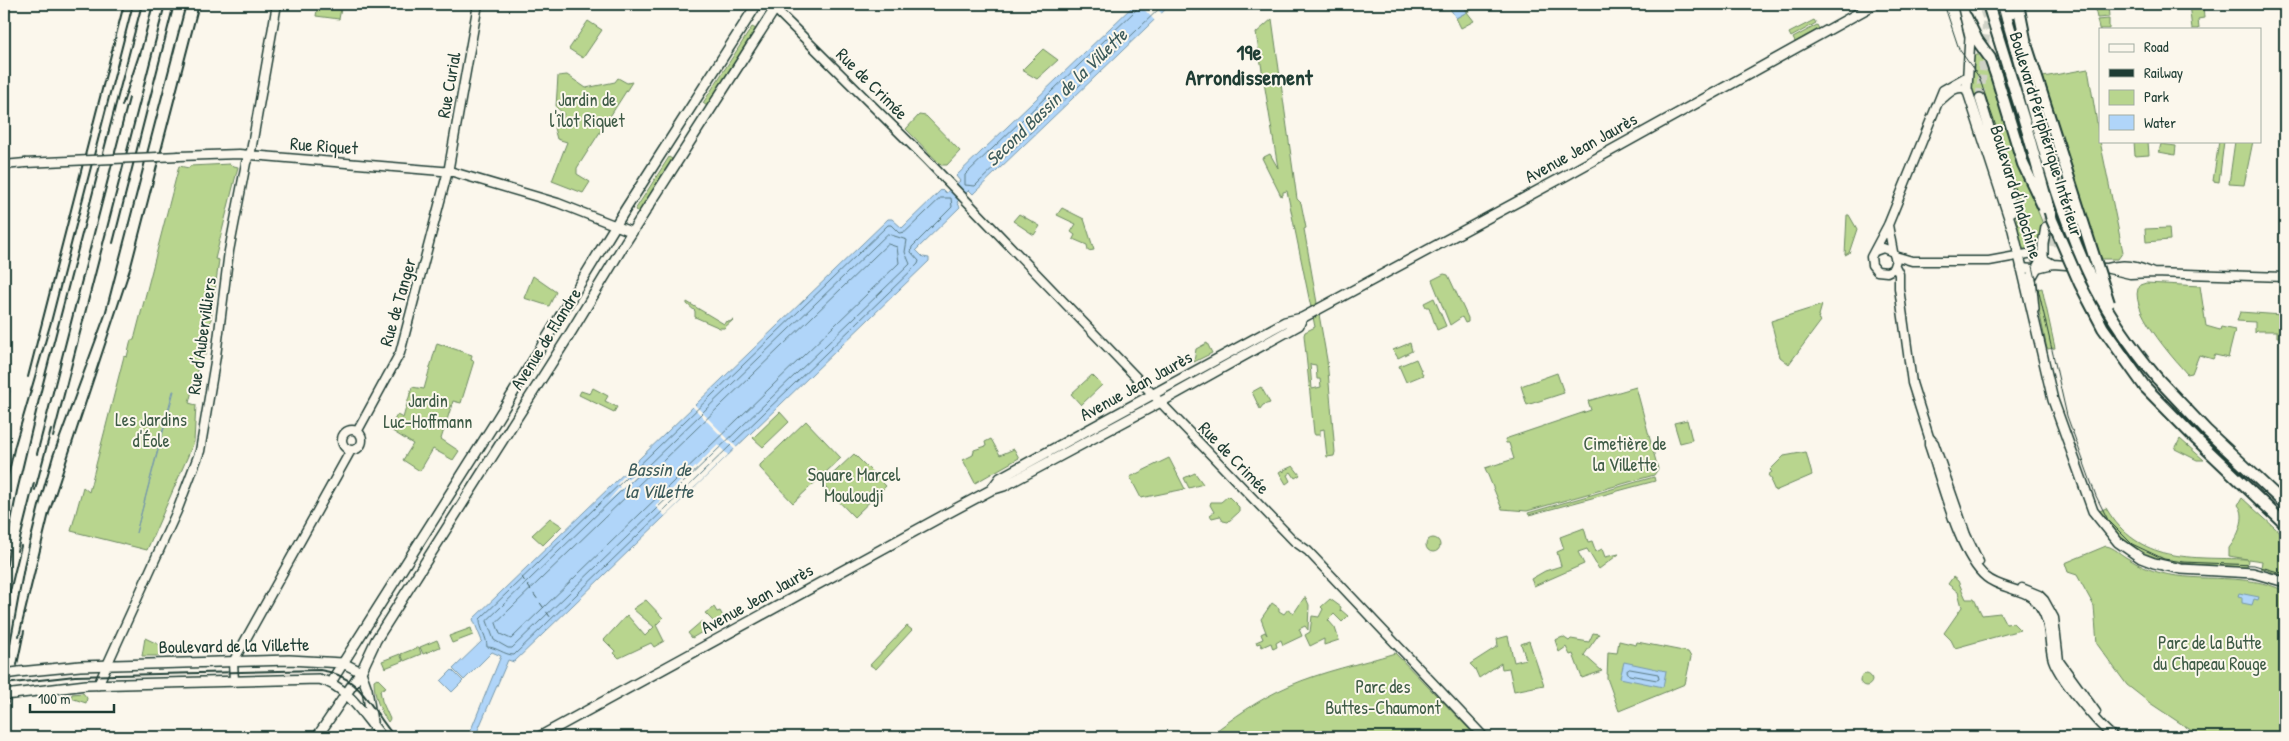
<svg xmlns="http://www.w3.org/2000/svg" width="2289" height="741" viewBox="0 0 2289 741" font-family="'Patrick Hand',sans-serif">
<rect width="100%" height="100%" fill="#fbf7ec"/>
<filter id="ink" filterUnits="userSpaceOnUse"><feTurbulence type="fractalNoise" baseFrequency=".02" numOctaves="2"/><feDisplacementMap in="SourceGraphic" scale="10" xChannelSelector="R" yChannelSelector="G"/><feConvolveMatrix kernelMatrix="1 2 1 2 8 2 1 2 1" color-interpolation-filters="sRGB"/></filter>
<g filter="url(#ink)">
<!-- green -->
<path fill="#b8d58e" stroke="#6c8961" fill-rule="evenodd" d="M318,4H342L339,19L316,16Z
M1463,4H1482L1467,12L1474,21L1461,28L1456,18L1467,12Z
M2094,4H2108L2109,17L2097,18Z
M2189,4H2203L2204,18L2198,19L2199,29H2192Z
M1272,19L1297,199L1301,203L1306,228L1304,229L1327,360L1335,452L1334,456L1327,457L1324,429L1320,430V435H1315L1314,433L1304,335L1305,332L1315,327L1287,191L1283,192V195L1281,196L1262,158L1270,154L1278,168L1256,33ZM1310,364L1316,365L1317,379H1320L1321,387L1312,389Z
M2109,19V29H2100V32L2097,20Z
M1814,20L1816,23L1791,37L1789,33Z
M588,21L602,30L583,58L569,49Z
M1817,25L1819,29L1795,42L1793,38Z
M752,27L756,29L707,106L703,103Z
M1043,49L1058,60L1037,79L1022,70Z
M1983,54L1988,63L2021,170L2043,224L2038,250L2022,249L2011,191L1985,97L1973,99L1971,92L1972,56Z
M2088,69L2100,141L2123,252L2118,259H2102L2098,252L2043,77Z
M567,75L586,88L615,82L618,78L627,83L632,82L577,168V174L590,182L583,193L552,181L567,142L557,139L554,128L564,114L556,107L558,76Z
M919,115L926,116L960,151L947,165H941L906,129Z
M2134,141H2148L2149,155L2135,156Z
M2219,141H2224L2219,182L2213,181Z
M2235,141H2253L2244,185L2229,184Z
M2161,144L2176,146L2175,155L2159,152Z
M669,157L672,159L639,212L635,210Z
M230,164V165L238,167L215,259L219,260L206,355L201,354L189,403L196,405L194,442L147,550L71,531L83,487L89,492L124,356L127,357L131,340H134L179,166L189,168L190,166Z
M1062,208L1084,219L1094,250L1088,251L1087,245L1073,239L1075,235L1071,232L1076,224L1057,215Z
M1019,214L1040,226L1034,235L1013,221Z
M1847,215H1849L1857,229L1849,253L1845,255Z
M2169,228L2170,240L2146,242L2145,229Z
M1444,274L1448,275L1468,318V322L1465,323L1462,317L1450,325L1432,280Z
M533,276L556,292L549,306L524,298Z
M2146,283L2200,286L2206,326L2220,330L2221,327L2235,330L2228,358L2215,355L2213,359L2199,355L2192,373L2187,374C2173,358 2125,305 2140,285Z
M2042,288L2055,348L2047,349L2035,290Z
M1434,298L1446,326L1437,330L1429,307H1426L1424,303Z
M687,302L724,324L726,321L729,322L733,320L724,328H720L695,317V311L687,304Z
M1822,305L1818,319L1821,321L1789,364L1780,357L1771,321Z
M2240,312L2282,315V337H2277V331H2257L2255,333V322L2237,321Z
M437,343L472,355L471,360L474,361L461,403L453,401L441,439L459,451L453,460L433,449L420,471L403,460L413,444L389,429L397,415L403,418L412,387L424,389Z
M1207,343L1212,353L1194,362L1196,349Z
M1410,343L1412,351L1398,358L1393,350Z
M1416,359L1423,375L1406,382L1399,366Z
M1557,373L1564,393L1527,405L1521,386Z
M1092,375L1102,385L1081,405L1071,394Z
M1261,387L1270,403L1263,405L1260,409L1252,392Z
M1636,387L1658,469L1654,475L1527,511L1502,509L1485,468L1514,459L1509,443H1506L1505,439L1591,410L1588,401Z
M593,388L608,396L605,401L617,407L614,412L579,395L581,391L590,394Z
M780,412L789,422L763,447L753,438Z
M1687,420L1692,440L1680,443L1674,423Z
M806,421L841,458L793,503L760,468V465Z
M991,439L1000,455L1014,449L1019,458L975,483L963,460L973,455L974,450L986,446L985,442Z
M2180,439L2204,460H2197L2175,449Z
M1806,452L1812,475L1775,491L1771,482L1772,480L1768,475L1772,472L1770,470L1784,456Z
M854,454L886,486L854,517L822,484Z
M1169,458L1185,489L1141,498L1130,477Z
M1293,466L1300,475L1295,478L1291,472L1287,475L1290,481L1286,484L1279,472L1282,470L1284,472V470Z
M1195,473L1203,484L1189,488L1184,478Z
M1654,477L1655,481L1529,515L1528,513Z
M1228,496L1239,507V512L1228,522L1223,521L1220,516L1212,518L1210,515L1214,512L1210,505L1211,502H1221Z
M2242,498L2285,537V576L2261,568L2262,561L2248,559L2247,567C2186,563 2136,570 2100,511L2106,508C2139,564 2191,557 2247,559L2229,556V548C2237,538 2248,516 2238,505Z
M550,518L562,526L543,545L532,535Z
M1584,528L1588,542L1592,541L1596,552L1602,549L1605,557L1619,554L1599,569L1587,549L1578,552L1584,564L1534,586L1531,579L1545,571L1561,566L1557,552L1564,549L1560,537Z
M1426 545a7 7 0 1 1 14 0a7 7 0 1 1-14 0Z
M2106,546C2114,547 2121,555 2129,559C2138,565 2149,570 2161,573C2202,583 2245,572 2285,591V737H2201L2150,703L2127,685L2097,644L2094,606L2077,575L2068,572L2065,563Z
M1953,577L1958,581L1966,599H1974L1982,615L2000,613L2006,624L2013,623L2020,630L1955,648L1951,640L1944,633L1962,607L1958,592L1948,584Z
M1304,598H1306L1309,605L1308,630L1305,626L1299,629L1302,636L1283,645L1281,640L1276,643L1277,647L1273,649L1271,643L1262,647L1260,643L1257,644L1256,642L1263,639L1261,634L1265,632L1267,635L1261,619L1272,603L1279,608V611L1284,614L1288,609L1294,613Z
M1330,599L1341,607L1340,611L1341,610L1348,616L1342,622L1334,614L1328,620L1335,628L1339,640L1324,645V639L1310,646L1305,635L1310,632L1312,616L1319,617L1323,609L1321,607Z
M646,600L663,618L656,625L664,641L654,647L651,643L619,658L614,653L615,651L604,640L627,615L645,636L654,627L633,609Z
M714,607L717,612L720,611L725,620L716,624L705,613Z
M702,621L709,628L692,638L688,633Z
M907,626L912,630L876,669L870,665Z
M471,628L473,635L452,643L449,636Z
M1593,633L1599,634L1584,655L1602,671L1582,678L1573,654L1570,655L1566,647L1559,652L1555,640L1563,637L1569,641L1571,639L1589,642Z
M1508,636L1514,662L1526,659L1521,644L1529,641L1544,685L1514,691L1509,668L1502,669L1501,663L1479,678L1475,669L1470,664L1498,646L1497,639Z
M145,638L162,646V656H142Z
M437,640L440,647L423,654L420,647Z
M1619,641L1636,645L1637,642L1688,652L1691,657L1685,684L1619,711L1607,678L1608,652L1617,653Z
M419,647L421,654L404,661L401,654Z
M1395,653L1477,737H1208C1233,718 1259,699 1289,686C1323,671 1360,664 1395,653Z
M400,654L403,661L385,668L382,661Z
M1860 680a6 6 0 1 1 12 0a6 6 0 1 1-12 0Z
M377,678L386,687L380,690L382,701L390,719L388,722C379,709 374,696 374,680Z
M83,693L87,698L86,703L71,698L72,694Z"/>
<!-- water -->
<path fill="#b0d5f9" stroke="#7698aa" d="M1135,4H1171L973,194L969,190L957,202L960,207L916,250L923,257L929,258V261L514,662L508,660L475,737H468L501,656L492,652L464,680L453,669L482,641L473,619L888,219H892L902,228L942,189L946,193L960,181L956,176Z
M1447,4H1463L1467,12L1456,18Z
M4,386L9,388L10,391L4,418Z
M173,391H174L136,533Z
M2239,593L2259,597L2258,600L2254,599L2252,605L2242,603V597L2238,596Z
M1624,662L1666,671L1663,687L1620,678Z
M452,670L463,681L452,692L441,681Z"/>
<!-- pier -->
<path fill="#fbf7ec" d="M1139,4H1153L1163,15L1156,22Z
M693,403L738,449L736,451L691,405Z
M718,445L728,455L665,516L655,506Z
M640,467L644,470L640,475L639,474L607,502L620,487L617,484L624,476L628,480Z"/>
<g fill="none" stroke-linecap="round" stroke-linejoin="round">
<!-- shore -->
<path stroke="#597a83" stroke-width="1" d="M1138,4L1136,10L965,175V185L975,186L1164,4
M941,198H951L952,207L912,247L911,252L919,261L918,264L514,655C504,655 497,647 487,647C487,637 480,629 480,619L888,225H891L899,233L905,232Z
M888,234L907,240L905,252L910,264L512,648H508L494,640L487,621Z
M888,244L897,247L899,263L511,639L500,634L496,623Z
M1630,669L1658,674L1659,679L1657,680L1629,675L1627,671Z"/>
<!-- ferry -->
<path stroke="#3c5b5b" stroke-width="1" stroke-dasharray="6 5" stroke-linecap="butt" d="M521,576L553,621"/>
<!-- primary-tunnel -->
<path stroke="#cfd2c7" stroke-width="9" stroke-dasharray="9 4.5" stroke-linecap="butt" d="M1995,4L2021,86
M2027,71L2055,166L2056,181
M1980,98L1987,19L1982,4
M2046,227L2049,206L2047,170
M2051,246L2056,194"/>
<defs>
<path id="tertiary" d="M770,4L926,159L1294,541L1308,551L1484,737
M1941,100C1949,93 1956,85 1967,89
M179,156L239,154L453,172L558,203L632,232
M4,165L25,163
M1888,225L1893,252
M1875,251L1883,248L1893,252L1896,260L1893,269L1887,272L1877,271L1872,265L1871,257L1888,225L1943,90L1966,77
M1895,256L1912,261H1989L2033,253L2053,264
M1895,266L1899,274V288L1912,383L1929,437V445C1941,479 1959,555 1986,577C2001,590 2028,588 2039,605C2051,622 2048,637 2052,656C2055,674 2099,726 2114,737
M2021,268L2033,269L2053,264L2105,268L2130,274L2153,273L2285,277
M2107,268C2124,263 2137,266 2153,273
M342 440a10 10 0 1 1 20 0a10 10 0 1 1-20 0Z
M357,432L400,353L449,167L478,4
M1929,437L1934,443L1966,535L1979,562
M2022,588L2039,595L2044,600L2054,618L2059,661L2096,712
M234,681L233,662L237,655L351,450
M98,685L177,511L200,451L216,356L229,251L246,163L251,151L277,4"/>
<path id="secondary" d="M317,737L346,694"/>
<path id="primary" d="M1962,4L1970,37L1967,89L2013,230L2053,400L2093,511L2118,542L2141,558L2154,563L2181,569L2253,573L2285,582
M2012,13L2013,4
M1980,98L2006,183L2011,212
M2034,309L2031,278L2043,257V244L2046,227
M991,490L1000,478L1285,322L1302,318L1565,176L1875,4
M19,672L80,666L289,660L343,663L361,672
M361,672L367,689L372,722
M331,682L496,421L625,210L757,4
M13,694L86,685L319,679C348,686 364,716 382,737
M346,694L361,672L376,640L568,337L625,243L778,4
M539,737L948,513L991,490L1004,486L1168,398L1299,325L1302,318"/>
<path id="trunk" d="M2003,4L2007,19
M2018,4L2026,44
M1966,17L1977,40L1990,58L1996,75
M2157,378L2206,430L2285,504
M2145,387L2197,440L2285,524"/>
</defs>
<!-- tertiary casing -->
<use href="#tertiary" stroke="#1f3d34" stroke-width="11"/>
<!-- secondary casing -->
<use href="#secondary" stroke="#1f3d34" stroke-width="12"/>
<!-- primary casing -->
<use href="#primary" stroke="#1f3d34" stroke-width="12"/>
<!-- trunk casing -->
<use href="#trunk" stroke="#1f3d34" stroke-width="14"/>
<!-- tertiary -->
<use href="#tertiary" stroke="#fbf7ec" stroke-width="8"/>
<!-- secondary -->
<use href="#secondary" stroke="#fbf7ec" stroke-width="9"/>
<!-- primary -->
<use href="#primary" stroke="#fbf7ec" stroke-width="9"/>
<!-- trunk -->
<use href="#trunk" stroke="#fbf7ec" stroke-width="10"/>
<!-- tram -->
<path stroke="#1f3d34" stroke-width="1" d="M1944,4L1959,49L1979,77L2006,156L2023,222L2067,416L2096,496L2108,520L2132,544L2164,559L2183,562L2254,565L2285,574"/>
<!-- rail -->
<path stroke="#1f3d34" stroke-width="2" d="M140,55L153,4
M122,106L141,49
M113,243L174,4
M28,377L124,4
M53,437L165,4
M37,454L129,98
M35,490L51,430
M4,493L15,445L51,322L133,4
M17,551L34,483
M4,556L17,491L41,391L142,4
M4,584L9,549
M4,616L21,546
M19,636L49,513L131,266L199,4
M17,665L24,631
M6,666L25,562L41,498L53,456L105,315L186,4
M4,684L75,676L320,670C363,676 370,709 395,737
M4,717L8,702"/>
<defs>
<path id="tertiary-bridge" d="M25,163L179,156"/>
<path id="primary-bridge" d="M4,674L19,672
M4,695L13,694"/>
<path id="trunk-bridge" d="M1988,4L2028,133L2052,220L2080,284L2103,328L2145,387
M2007,19C2033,107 2054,204 2095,287C2112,320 2134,350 2157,378
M2026,44L2109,303
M1996,75L2023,164L2044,208"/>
</defs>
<!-- tertiary-bridge casing -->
<use href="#tertiary-bridge" stroke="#1f3d34" stroke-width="11" stroke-linecap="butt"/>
<!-- primary-bridge casing -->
<use href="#primary-bridge" stroke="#1f3d34" stroke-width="12" stroke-linecap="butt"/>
<!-- trunk-bridge casing -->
<use href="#trunk-bridge" stroke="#1f3d34" stroke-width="14" stroke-linecap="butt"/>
<!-- tertiary-bridge -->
<use href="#tertiary-bridge" stroke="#fbf7ec" stroke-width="8"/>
<!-- primary-bridge -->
<use href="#primary-bridge" stroke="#fbf7ec" stroke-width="9"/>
<!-- trunk-bridge -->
<use href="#trunk-bridge" stroke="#fbf7ec" stroke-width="10"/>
</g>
</g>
<g text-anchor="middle" stroke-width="4" stroke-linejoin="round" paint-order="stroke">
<!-- street labels -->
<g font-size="18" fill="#1f3d34" stroke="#fbf7ec">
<text transform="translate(872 84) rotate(45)" y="6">Rue de Crimée</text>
<text transform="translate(449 85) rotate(-80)" y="6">Rue Curial</text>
<text transform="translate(2046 134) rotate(73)" y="6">Boulevard Périphérique Intérieur</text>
<text transform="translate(324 146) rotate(4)" y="6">Rue Riquet</text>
<text transform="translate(1581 148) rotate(-29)" y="6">Avenue Jean Jaurès</text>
<text transform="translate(2016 192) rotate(73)" y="6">Boulevard d'Indochine</text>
<text transform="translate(398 302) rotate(-74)" y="6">Rue de Tanger</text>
<text transform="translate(202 336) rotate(-82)" y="6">Rue d'Aubervilliers</text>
<text transform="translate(546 339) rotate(-58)" y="6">Avenue de Flandre</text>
<text transform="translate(1136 386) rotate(-29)" y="6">Avenue Jean Jaurès</text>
<text transform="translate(1234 458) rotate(46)" y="6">Rue de Crimée</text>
<text transform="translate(757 599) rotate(-29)" y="6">Avenue Jean Jaurès</text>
<text transform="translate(234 646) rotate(-1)" y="6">Boulevard de la Villette</text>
</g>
<!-- park labels -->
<g font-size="18" fill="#3e5b46" stroke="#fbf7ec">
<text x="587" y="106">Jardin de<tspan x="587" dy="21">l'îlot Riquet</tspan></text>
<text x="428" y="407">Jardin<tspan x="428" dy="21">Luc-Hoffmann</tspan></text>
<text x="151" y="426">Les Jardins<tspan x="151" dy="21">d'Éole</tspan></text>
<text x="1625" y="450">Cimetière de<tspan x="1625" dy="21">la Villette</tspan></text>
<text x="854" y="481">Square Marcel<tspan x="854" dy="21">Mouloudji</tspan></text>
<text x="2210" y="649">Parc de la Butte<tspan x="2210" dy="21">du Chapeau Rouge</tspan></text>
<text x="1383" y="693">Parc des<tspan x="1383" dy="21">Buttes-Chaumont</tspan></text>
</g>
<!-- water labels -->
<g font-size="19" font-style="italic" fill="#3c5b5b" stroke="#fbf7ec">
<text transform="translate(1056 97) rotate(-44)" y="7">Second Bassin de la Villette</text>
<text x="659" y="476">Bassin de<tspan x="659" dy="22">la Villette</tspan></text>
</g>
<!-- district labels -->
<g font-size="22" font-weight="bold" fill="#1f3d34" stroke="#fbf7ec">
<text x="1249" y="60">19e<tspan x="1249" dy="25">Arrondissement</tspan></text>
</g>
</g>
<!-- margin -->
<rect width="2289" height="741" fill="none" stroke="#fbf7ec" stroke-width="20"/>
<rect x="10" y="10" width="2269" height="721" fill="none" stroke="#1f3d34" stroke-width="2" filter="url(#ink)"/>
<!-- legend -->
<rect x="2099" y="28" width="162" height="115" fill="#fbf7ec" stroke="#a3ada2"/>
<rect x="2109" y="44" width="25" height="8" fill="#fbf7ec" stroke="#a3ada2"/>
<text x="2144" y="52" font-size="15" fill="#1f3d34">Road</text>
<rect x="2109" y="69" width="25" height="8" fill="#1f3d34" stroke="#a3ada2"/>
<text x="2144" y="78" font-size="15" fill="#1f3d34">Railway</text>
<rect x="2109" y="90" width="25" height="15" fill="#b8d58e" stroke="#a3ada2"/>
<text x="2144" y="102" font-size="15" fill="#1f3d34">Park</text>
<rect x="2109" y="115" width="25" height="15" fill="#b0d5f9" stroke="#a3ada2"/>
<text x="2144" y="128" font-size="15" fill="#1f3d34">Water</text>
<!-- scale -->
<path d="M30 704v8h84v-8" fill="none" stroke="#1f3d34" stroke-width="2.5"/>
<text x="38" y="704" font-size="15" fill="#1f3d34" stroke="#fbf7ec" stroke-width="4" paint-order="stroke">100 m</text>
</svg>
